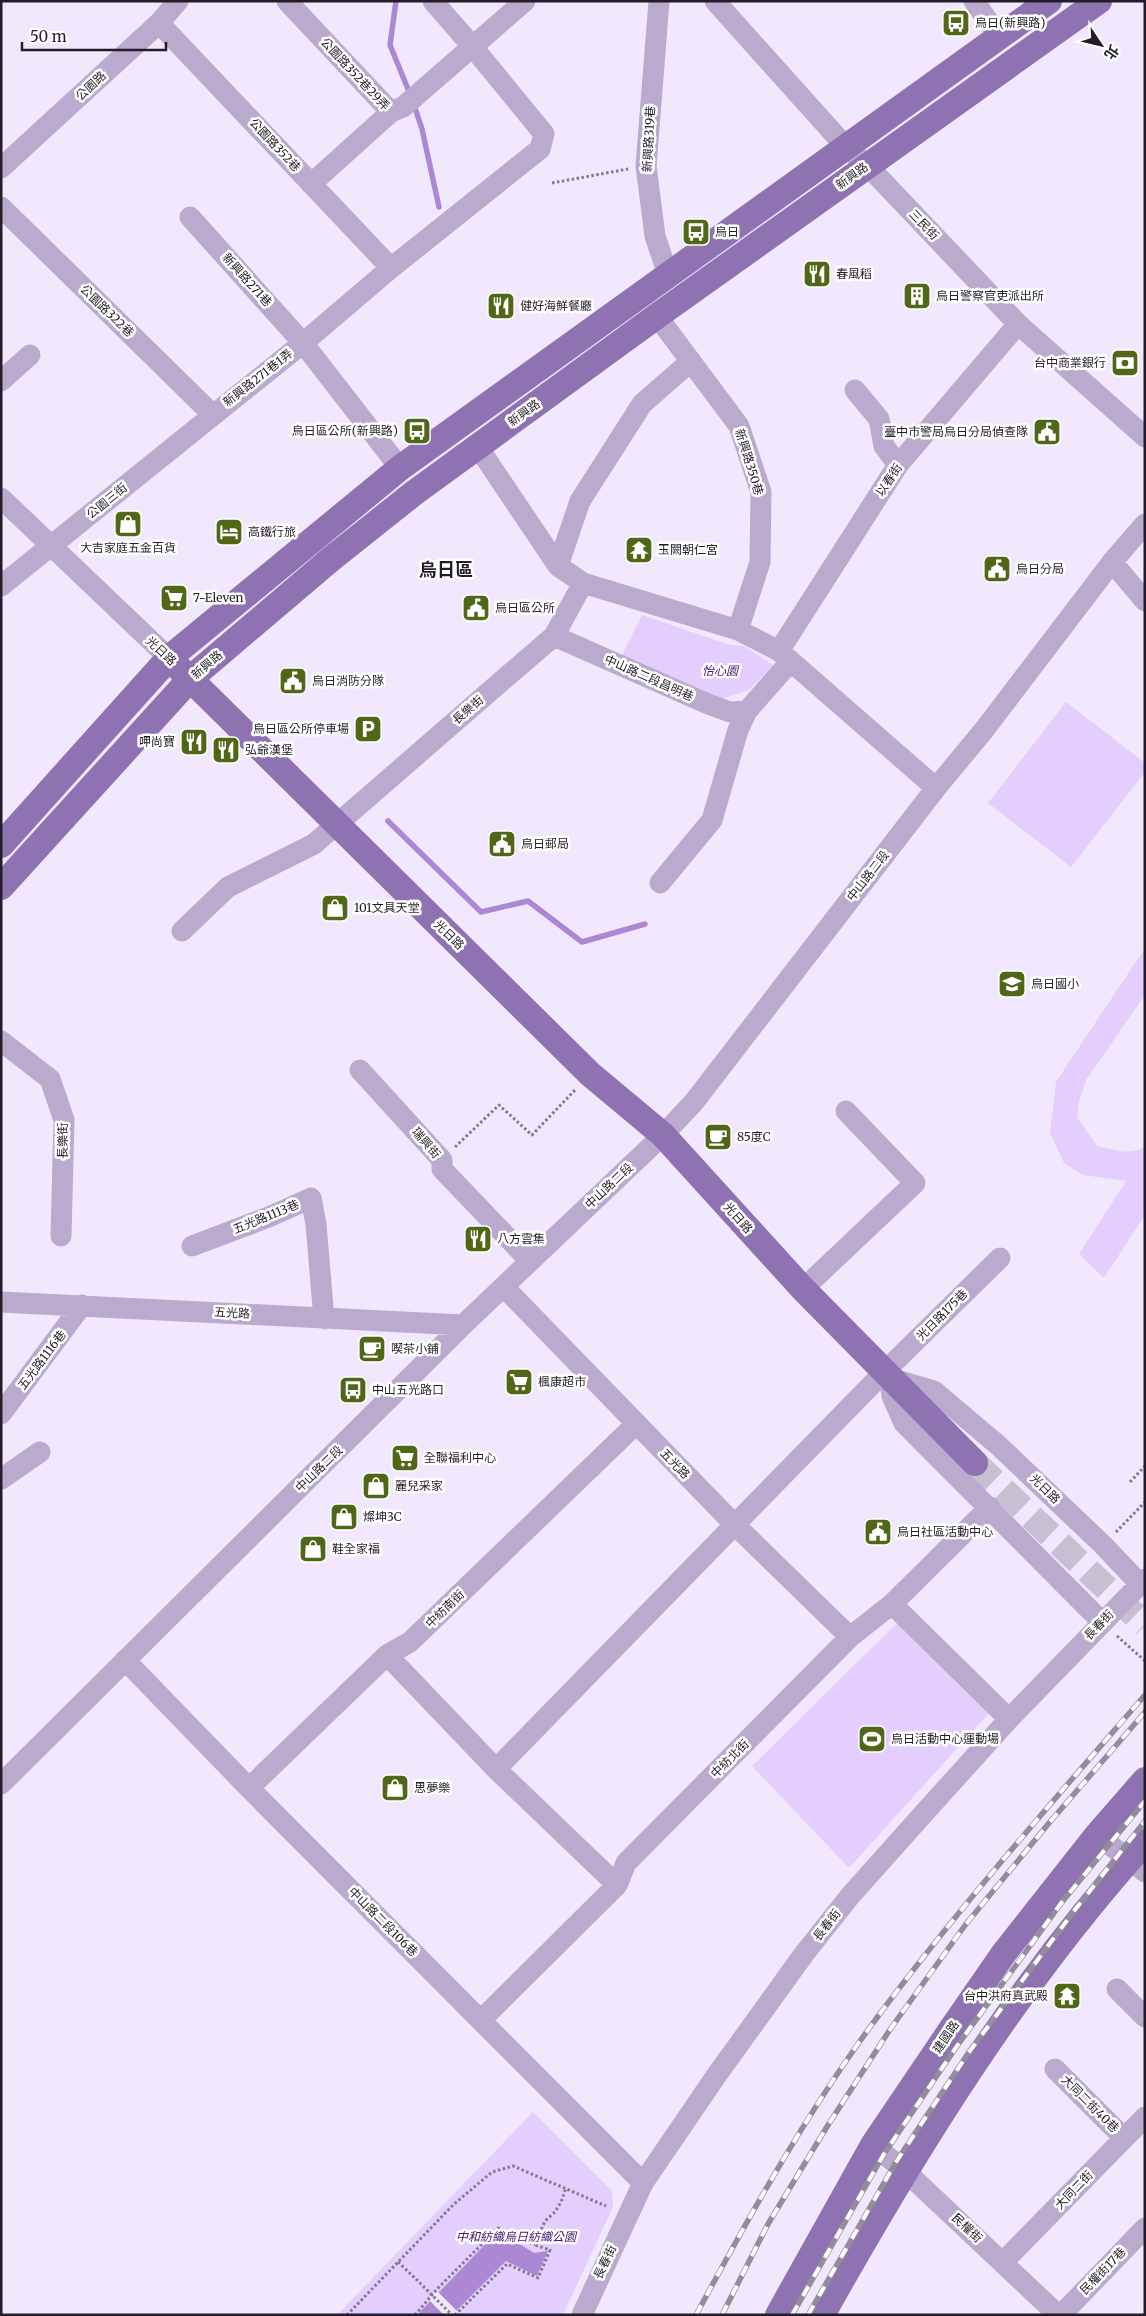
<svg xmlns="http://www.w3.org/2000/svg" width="1146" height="2316" viewBox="0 0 1146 2316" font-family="Merriweather,'Noto Sans TC',serif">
<rect width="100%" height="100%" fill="#f1e8fd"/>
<!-- green -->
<path fill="#e3cefd" d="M642,615L730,645L744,646L773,665L749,690L718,700L622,655Z
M1066,702L1145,763V772L1071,867L988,803Z
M1145,948V995L1086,1080L1079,1102L1077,1117L1097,1146C1113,1149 1130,1157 1145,1146V1215L1104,1278L1079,1254L1126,1181L1083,1175L1064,1163L1050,1133L1056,1082Z
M898,1622L989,1713L849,1868L752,1766Z
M533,2112L612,2191L613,2207L563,2315H337Z"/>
<!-- water -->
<path fill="#ab87d4" d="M498,2231L534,2253L548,2251L537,2276L506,2261L452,2315H417Z"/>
<!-- pier -->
<path fill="#f1e8fd" d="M436,2290L458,2312L456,2315H444L428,2299Z"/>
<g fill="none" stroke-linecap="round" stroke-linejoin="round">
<!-- stream -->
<path stroke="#ab87d4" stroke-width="5.5" d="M396,1L390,45L410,94
M414,105L422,129L439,207
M388,821L481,912L528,901L582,942L645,924"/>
<!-- major-tunnel -->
<path stroke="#c8bfd3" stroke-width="26" stroke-dasharray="26 13" stroke-linecap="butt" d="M975,1463L1145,1625"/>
<!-- path -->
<path stroke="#817a8b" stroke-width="3" stroke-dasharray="2.5 2.5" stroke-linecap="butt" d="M552,183L628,169
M455,1147L499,1105L532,1135L575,1090
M1130,1482L1145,1466
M1116,1532L1145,1502
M1117,1636L1145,1661
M398,2262L416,2279
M384,2314V2315
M347,2315L453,2205L492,2172L513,2166L606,2206
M415,2315L437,2289L498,2228L535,2245
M455,2315L507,2264L538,2278L550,2250L535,2245L545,2221L555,2212L561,2202L566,2188"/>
<!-- minor -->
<path stroke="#baaace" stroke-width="21" d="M287,1L391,112L311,184
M659,1L646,166L655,236L668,275
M715,1L845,146L867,165L1018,324L1145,437
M974,1L999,36
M159,23L391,268
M391,112L403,107L525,1
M1,168L159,23L178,1
M1,207L212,414
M190,217L303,343L400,468
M657,316L739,426L761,492L760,562L738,630
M1,381L30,355
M855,390L879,419L884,446L898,465
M478,447L558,566L583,583L738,630L779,651L936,788
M1,498L169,658
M1112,562L1145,601
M558,566L580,501L642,404L691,361
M1,586L303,343L391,268L540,149L544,134L472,46L433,1
M554,636L708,704L730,712L747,711L790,662
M779,651L898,465L1018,324
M660,883L712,820L738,730L747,711
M182,931L228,887L314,844L511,673L554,636L583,583
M1,1041L50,1079L64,1120L61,1236
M360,1070L442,1160V1169L530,1261
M192,1246L271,1216L311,1198L316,1224L324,1319
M504,1287L735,1525L850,1637
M803,1289L915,1183L846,1111
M1,1302L463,1325
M1,1414L82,1305
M1,1479L40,1452
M892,1604L1009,1719
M1102,1622L904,1423L892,1396L890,1378L934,1391L999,1446L1103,1545L1140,1584
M387,1655L496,1769L617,1885
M125,1660L249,1788L643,2183
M496,1769L884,1372L1000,1258
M1,1784L463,1325L663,1135L694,1102L936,788L984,730L1112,562L1145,524
M249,1788L387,1655L410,1642L636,1424
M1097,1835L1145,1872
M1117,1989L1145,2017
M481,2020L617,1885L626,1863L850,1637L892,1604L990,1507
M1055,2069L1124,2138
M873,2145L904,2170L1058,2315
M1003,2262L1145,2117
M582,2315L643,2183L716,2076L804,1954L850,1896L925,1812L1009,1719L1145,1579
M1061,2315L1145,2228"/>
<!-- major -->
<path stroke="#8f72b1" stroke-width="26" d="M178,667L590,1074L663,1135L803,1289L975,1463
M1,845L169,658L400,468L1049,1
M1,887L191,678L331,559L414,493L657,316L1099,1
M778,2315L873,2145L950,2031L1004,1953L1097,1835L1145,1780
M822,2315C915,2149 1017,1984 1145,1842"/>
<defs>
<path id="rail" d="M696,2315C751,2213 807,2112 876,2019C960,1906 1053,1801 1145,1695
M722,2315L768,2224L828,2125L891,2028L966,1924L1049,1823L1145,1712
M792,2315L884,2154L957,2046L1062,1902L1145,1801
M808,2315L896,2162L969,2052L1074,1911L1145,1821"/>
</defs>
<!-- rail casing -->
<use href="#rail" stroke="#938c9d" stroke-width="5.5"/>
<!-- rail -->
<use href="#rail" stroke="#fff" stroke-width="4" stroke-dasharray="11" stroke-linecap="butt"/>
<!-- path-bridge -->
<path stroke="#817a8b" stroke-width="3" stroke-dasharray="2.5 2.5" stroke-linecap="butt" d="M416,2279L452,2315"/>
</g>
<!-- icons -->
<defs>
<symbol id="bus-square" viewBox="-11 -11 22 22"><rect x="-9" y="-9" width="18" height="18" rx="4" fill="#4f6716" stroke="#fff"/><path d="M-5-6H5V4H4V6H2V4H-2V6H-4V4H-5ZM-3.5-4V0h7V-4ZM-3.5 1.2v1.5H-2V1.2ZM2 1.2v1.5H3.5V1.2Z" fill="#fff"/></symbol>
<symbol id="restaurant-square" viewBox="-11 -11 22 22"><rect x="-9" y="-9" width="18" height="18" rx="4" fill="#4f6716" stroke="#fff"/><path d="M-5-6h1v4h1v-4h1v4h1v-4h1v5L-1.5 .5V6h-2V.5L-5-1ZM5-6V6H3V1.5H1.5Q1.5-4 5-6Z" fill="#fff"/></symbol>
<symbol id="building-square" viewBox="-11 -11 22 22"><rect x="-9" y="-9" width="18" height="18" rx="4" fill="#4f6716" stroke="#fff"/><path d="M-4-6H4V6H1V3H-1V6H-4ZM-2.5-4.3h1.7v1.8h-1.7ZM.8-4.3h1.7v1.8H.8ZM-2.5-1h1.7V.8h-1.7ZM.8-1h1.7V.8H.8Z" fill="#fff"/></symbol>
<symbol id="bank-square" viewBox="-11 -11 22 22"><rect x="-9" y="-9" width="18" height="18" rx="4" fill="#4f6716" stroke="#fff"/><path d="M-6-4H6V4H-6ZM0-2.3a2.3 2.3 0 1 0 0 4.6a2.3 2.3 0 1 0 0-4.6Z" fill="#fff"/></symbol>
<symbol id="civic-square" viewBox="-11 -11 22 22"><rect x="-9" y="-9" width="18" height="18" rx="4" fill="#4f6716" stroke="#fff"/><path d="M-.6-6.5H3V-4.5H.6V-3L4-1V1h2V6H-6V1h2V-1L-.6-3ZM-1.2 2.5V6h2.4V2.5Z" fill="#fff"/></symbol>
<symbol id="shop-square" viewBox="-11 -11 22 22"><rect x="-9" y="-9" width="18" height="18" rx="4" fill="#4f6716" stroke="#fff"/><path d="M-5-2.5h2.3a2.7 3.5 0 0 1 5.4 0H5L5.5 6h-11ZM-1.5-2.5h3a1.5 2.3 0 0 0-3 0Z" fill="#fff"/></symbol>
<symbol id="hotel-square" viewBox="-11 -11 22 22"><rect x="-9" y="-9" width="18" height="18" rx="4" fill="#4f6716" stroke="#fff"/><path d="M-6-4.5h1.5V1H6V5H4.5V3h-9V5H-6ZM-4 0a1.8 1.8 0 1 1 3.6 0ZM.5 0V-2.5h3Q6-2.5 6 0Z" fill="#fff"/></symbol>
<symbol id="temple-square" viewBox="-11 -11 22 22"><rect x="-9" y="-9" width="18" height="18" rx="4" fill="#4f6716" stroke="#fff"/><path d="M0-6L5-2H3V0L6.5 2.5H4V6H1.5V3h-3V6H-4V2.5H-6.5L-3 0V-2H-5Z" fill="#fff"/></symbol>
<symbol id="supermarket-square" viewBox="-11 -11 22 22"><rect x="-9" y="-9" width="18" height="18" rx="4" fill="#4f6716" stroke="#fff"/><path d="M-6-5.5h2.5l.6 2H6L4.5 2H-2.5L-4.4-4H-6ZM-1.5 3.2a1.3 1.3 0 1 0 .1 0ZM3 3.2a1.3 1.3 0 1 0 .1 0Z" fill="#fff"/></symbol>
<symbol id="parking-square" viewBox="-11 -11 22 22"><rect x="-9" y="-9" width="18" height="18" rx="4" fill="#4f6716" stroke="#fff"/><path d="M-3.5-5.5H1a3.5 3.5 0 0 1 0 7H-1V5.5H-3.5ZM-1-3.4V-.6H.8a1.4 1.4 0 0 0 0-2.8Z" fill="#fff"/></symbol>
<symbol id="school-square" viewBox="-11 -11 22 22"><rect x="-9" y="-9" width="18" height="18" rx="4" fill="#4f6716" stroke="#fff"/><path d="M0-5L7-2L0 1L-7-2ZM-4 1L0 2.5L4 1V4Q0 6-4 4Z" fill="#fff"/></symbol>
<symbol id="cafe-square" viewBox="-11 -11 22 22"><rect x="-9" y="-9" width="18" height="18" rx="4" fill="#4f6716" stroke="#fff"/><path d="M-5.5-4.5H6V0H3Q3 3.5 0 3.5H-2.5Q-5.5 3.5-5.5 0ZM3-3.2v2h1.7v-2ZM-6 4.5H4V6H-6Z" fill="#fff"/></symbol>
<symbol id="stadium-square" viewBox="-11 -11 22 22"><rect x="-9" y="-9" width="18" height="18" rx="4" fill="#4f6716" stroke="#fff"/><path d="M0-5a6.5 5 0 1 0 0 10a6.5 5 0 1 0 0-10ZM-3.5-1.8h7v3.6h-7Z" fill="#fff"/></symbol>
</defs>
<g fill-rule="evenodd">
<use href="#bus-square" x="940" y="7" width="32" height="32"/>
<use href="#bus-square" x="680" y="216" width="32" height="32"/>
<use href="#restaurant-square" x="801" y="258" width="32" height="32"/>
<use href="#building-square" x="901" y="280" width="32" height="32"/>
<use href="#restaurant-square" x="485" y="290" width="32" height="32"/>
<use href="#bank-square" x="1109" y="347" width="32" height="32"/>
<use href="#bus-square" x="401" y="415" width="32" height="32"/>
<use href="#civic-square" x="1031" y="416" width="32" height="32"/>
<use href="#shop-square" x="112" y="508" width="32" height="32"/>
<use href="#hotel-square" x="213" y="516" width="32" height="32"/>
<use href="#temple-square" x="623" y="534" width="32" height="32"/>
<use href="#civic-square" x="981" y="553" width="32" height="32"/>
<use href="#supermarket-square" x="158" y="582" width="32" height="32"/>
<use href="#civic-square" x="460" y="592" width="32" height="32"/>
<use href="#civic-square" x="277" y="665" width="32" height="32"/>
<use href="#parking-square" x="352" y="713" width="32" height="32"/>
<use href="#restaurant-square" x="178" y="726" width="32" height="32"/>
<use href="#restaurant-square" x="210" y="734" width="32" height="32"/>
<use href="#civic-square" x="486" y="828" width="32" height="32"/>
<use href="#shop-square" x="319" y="892" width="32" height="32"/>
<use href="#school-square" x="996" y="968" width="32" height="32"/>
<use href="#cafe-square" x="702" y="1121" width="32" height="32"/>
<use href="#restaurant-square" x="462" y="1223" width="32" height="32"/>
<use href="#cafe-square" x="356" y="1333" width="32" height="32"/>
<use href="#supermarket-square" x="503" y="1366" width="32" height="32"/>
<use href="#bus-square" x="337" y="1374" width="32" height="32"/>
<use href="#supermarket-square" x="389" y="1442" width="32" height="32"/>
<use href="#shop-square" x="360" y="1470" width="32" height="32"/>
<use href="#shop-square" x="328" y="1501" width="32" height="32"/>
<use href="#civic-square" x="862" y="1516" width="32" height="32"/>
<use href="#shop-square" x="297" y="1533" width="32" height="32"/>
<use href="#stadium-square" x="856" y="1723" width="32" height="32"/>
<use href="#shop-square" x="379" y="1772" width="32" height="32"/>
<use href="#temple-square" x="1051" y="1980" width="32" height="32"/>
</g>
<g text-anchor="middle" stroke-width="5" stroke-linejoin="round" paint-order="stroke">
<!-- poi labels -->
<g font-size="12" fill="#221d29" stroke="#fff" text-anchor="start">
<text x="975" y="27">烏日(新興路)</text>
<text x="715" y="236">烏日</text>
<text x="836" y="278">春風稻</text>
<text x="936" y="300">烏日警察官吏派出所</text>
<text x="520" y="310">健好海鮮餐廳</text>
<text x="1106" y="367" text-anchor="end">台中商業銀行</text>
<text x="398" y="435" text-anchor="end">烏日區公所(新興路)</text>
<text x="1028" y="436" text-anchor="end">臺中市警局烏日分局偵查隊</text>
<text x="248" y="536">高鐵行旅</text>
<text x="128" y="552" text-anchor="middle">大吉家庭五金百貨</text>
<text x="658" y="554">玉闕朝仁宮</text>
<text x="1016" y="573">烏日分局</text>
<text x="193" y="602">7-Eleven</text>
<text x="495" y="612">烏日區公所</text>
<text x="312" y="685">烏日消防分隊</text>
<text x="349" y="733" text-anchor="end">烏日區公所停車場</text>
<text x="175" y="746" text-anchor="end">呷尚寶</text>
<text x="245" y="754">弘爺漢堡</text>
<text x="521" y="848">烏日郵局</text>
<text x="354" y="912">101文具天堂</text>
<text x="1031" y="988">烏日國小</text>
<text x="737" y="1141">85度C</text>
<text x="497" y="1243">八方雲集</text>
<text x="391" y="1353">喫茶小鋪</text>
<text x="538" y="1386">楓康超市</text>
<text x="372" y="1394">中山五光路口</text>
<text x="424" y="1462">全聯福利中心</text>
<text x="395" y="1490">麗兒采家</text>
<text x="363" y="1521">燦坤3C</text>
<text x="897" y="1536">烏日社區活動中心</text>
<text x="332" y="1553">鞋全家福</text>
<text x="891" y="1743">烏日活動中心運動場</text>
<text x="414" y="1792">思夢樂</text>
<text x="1048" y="2000" text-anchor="end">台中洪府真武殿</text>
</g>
<!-- street labels -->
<g font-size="12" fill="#221d29" stroke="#fff">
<text transform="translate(355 74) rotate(47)" y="4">公園路352巷29弄</text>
<text transform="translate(91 86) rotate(-43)" y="4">公園路</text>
<text transform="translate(649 139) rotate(-87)" y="4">新興路319巷</text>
<text transform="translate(275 145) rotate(47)" y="4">公園路352巷</text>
<text transform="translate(852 176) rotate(-36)" y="4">新興路</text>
<text transform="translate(924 225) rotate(46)" y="4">三民街</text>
<text transform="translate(247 280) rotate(48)" y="4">新興路271巷</text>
<text transform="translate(107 311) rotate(44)" y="4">公園路322巷</text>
<text transform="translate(258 378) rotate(-38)" y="4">新興路271巷1弄</text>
<text transform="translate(524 413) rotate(-36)" y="4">新興路</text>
<text transform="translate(749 462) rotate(73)" y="4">新興路350巷</text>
<text transform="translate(889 480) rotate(-56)" y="4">以春街</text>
<text transform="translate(107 501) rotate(-39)" y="4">公園三街</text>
<text transform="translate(161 651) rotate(43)" y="4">光日路</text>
<text transform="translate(207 665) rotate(-41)" y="4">新興路</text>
<text transform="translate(649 678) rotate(24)" y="4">中山路二段昌明巷</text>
<text transform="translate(468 710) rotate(-41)" y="4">長樂街</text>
<text transform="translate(868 876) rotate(-52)" y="4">中山路二段</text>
<text transform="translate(449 935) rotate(44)" y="4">光日路</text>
<text transform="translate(63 1141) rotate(-90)" y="4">長樂街</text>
<text transform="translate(426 1143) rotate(49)" y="4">瑞興街</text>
<text transform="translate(609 1186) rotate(-43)" y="4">中山路二段</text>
<text transform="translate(266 1217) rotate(-22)" y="4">五光路1113巷</text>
<text transform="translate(738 1218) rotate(48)" y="4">光日路</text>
<text transform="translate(232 1313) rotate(3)" y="4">五光路</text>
<text transform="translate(942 1315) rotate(-45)" y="4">光日路175巷</text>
<text transform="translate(42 1360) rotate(-53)" y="4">五光路1116巷</text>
<text transform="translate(675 1464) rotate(46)" y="4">五光路</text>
<text transform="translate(319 1469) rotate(-44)" y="4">中山路二段</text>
<text transform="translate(1045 1489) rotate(44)" y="4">光日路</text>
<text transform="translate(445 1609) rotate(-44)" y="4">中紡南街</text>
<text transform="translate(1099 1625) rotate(-46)" y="4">長春街</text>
<text transform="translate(730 1759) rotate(-45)" y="4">中紡北街</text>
<text transform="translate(383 1922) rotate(45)" y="4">中山路二段106巷</text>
<text transform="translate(827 1925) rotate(-52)" y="4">長春街</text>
<text transform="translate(946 2037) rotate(-56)" y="4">建國路</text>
<text transform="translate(1090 2104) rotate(45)" y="4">大同二街40巷</text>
<text transform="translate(1074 2190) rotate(-46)" y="4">大同二街</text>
<text transform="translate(967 2228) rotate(43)" y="4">民權街</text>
<text transform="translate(605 2262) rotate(-64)" y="4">長春街</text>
<text transform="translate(1103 2271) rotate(-46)" y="4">民權街17巷</text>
</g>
<!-- park labels -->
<g font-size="12" font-style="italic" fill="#45116d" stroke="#fff">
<text x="720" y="675">怡心園</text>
<text x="516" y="2241">中和紡織烏日紡織公園</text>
</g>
<!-- district labels -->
<g font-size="18" font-weight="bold" fill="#221d29" stroke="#fff">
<text x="446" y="576">烏日區</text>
</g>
</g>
<!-- border -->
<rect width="1146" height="2316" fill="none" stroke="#221d29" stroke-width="5"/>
<!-- north arrow -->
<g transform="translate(1101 45) rotate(125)" stroke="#ffffff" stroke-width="4" paint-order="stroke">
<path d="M0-4L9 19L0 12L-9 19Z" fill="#221d29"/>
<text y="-8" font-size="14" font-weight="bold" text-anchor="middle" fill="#221d29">北</text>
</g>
<!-- scale -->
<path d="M22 42v8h144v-8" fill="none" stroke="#221d29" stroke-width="2.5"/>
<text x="30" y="42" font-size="15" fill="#221d29" stroke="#ffffff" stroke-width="4" paint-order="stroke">50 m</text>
</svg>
